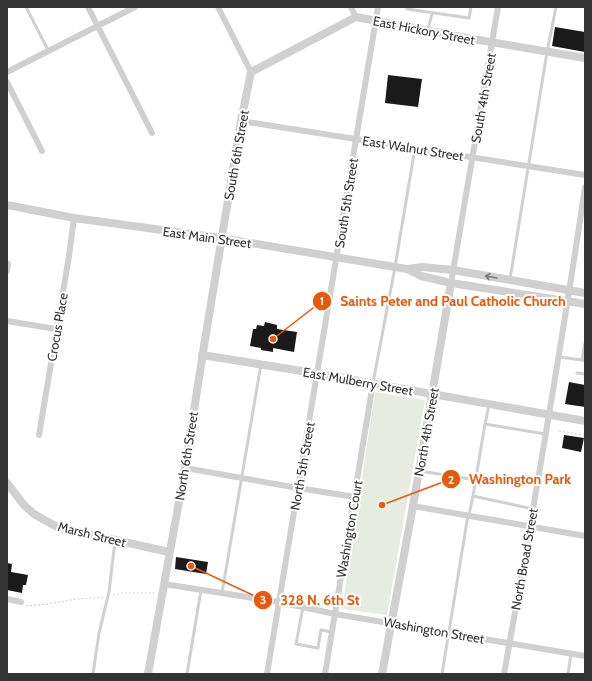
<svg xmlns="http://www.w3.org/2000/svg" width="592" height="681" viewBox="0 0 592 681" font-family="Cabin,sans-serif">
<rect width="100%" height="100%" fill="#fff"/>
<!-- green -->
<path fill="#e6ecdf" d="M375,392L425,400L387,615L342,609Z"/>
<!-- building -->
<path fill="#1a1a1a" d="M555,27L585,32V52L552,46Z
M388,75L422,79L418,107L385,103Z
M265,322L277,325V329L297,332L294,352L273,348V352L261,350V348L250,346L253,329H256L257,325L264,326Z
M569,382L585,385V407L565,404Z
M564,435L584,438L581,452L562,448Z
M176,557L208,562L206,574L175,569Z
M7,563L12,564L11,572L28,575L26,585H23L22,593L7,590Z"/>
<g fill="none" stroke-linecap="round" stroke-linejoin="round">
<!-- path -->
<path stroke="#cdcdcd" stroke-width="1" stroke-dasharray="2 2" stroke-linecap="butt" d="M559,431L585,435
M113,595L123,593H154
M26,606L48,604L77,599L104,597"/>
<!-- service -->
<path stroke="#d0d0d0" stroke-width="3" d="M26,7L49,52
M407,7V9L469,18L471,7
M428,30L432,13
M510,279L547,52L556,7
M585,343L582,360L585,361
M559,357L582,360
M577,373L585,374
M373,383L395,267L415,148
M485,424L489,405
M420,471L476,480
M533,509L473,496L485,424L545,434
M469,515L473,496
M222,593L261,364
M303,607L296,644L318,648L321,630L332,632
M93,674L99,633L109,592L115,541
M187,674L201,590
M442,674L468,515
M568,674L571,654"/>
<!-- minor -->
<path stroke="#d0d0d0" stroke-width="6" d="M88,7L152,133
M218,7L251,72
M351,7L356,17
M7,72L135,7
M7,82L42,151
M241,121L585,175
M7,271L8,264
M451,283L498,7
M7,321L56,329
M39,435L69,256L74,218
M185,468L298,488L355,497
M413,506L585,536
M164,584L279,602L335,614L585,656
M7,599L21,602
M267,674L378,7
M325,674L373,383
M504,674C533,512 561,350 585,187"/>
<!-- tertiary -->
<path stroke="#d0d0d0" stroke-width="8" d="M7,205L74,218L221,238L407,269L421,276L451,283L585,304
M407,269L422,267L453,270L585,293
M202,355L308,372L585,421
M7,483L24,505L34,514L57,527L169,552
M148,674L185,468L204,346L241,121L251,72L356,17L461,37L585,58
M382,674L413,506L451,283"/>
</g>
<!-- one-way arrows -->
<defs><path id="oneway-shaft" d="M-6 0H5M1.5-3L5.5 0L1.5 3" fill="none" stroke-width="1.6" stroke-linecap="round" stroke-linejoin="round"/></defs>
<use stroke="#7a7a7a" href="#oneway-shaft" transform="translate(491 277) rotate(-170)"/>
<g text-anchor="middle" stroke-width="4" stroke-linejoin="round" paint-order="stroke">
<!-- street labels -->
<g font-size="13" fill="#333" stroke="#fff">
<text transform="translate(424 30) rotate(11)" y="5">East Hickory Street</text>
<text transform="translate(483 98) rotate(-80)" y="5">South 4th Street</text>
<text transform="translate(413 148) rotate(9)" y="5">East Walnut Street</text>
<text transform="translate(236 155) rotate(-80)" y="5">South 6th Street</text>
<text transform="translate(346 203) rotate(-81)" y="5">South 5th Street</text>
<text transform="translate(207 237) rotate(8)" y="5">East Main Street</text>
<text transform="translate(57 327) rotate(-80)" y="5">Crocus Place</text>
<text transform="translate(358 381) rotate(10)" y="5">East Mulberry Street</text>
<text transform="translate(426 432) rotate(-80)" y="5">North 4th Street</text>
<text transform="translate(186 456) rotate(-81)" y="5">North 6th Street</text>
<text transform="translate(302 466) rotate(-80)" y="5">North 5th Street</text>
<text transform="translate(349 529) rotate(-80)" y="5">Washington Court</text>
<text transform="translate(92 534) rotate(14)" y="5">Marsh Street</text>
<text transform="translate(524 559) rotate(-80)" y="5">North Broad Street</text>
<text transform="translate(434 630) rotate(10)" y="5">Washington Street</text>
</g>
</g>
<!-- callouts -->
<path fill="none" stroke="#e8590c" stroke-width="1.5" d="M273 339L322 301M382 505L451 479M191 566L263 600"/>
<g fill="#e8590c" stroke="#fff" stroke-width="1.5">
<circle cx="273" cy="339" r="4"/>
<circle cx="382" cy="505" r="4"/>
<circle cx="191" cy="566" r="4"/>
<circle cx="322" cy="301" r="10"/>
<circle cx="451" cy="479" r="10"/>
<circle cx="263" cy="600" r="10"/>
</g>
<g font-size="12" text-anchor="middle" font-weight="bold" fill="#fff">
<text x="322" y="305">1</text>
<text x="451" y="484">2</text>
<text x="263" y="604">3</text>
</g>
<g font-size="14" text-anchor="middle" font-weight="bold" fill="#e8590c" stroke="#fff" stroke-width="4" stroke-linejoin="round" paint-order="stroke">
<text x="453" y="306">Saints Peter and Paul Catholic Church</text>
<text x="520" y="484">Washington Park</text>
<text x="320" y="605">328 N. 6th St</text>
</g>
<!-- border -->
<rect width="592" height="681" fill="none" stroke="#333333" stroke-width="16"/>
</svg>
